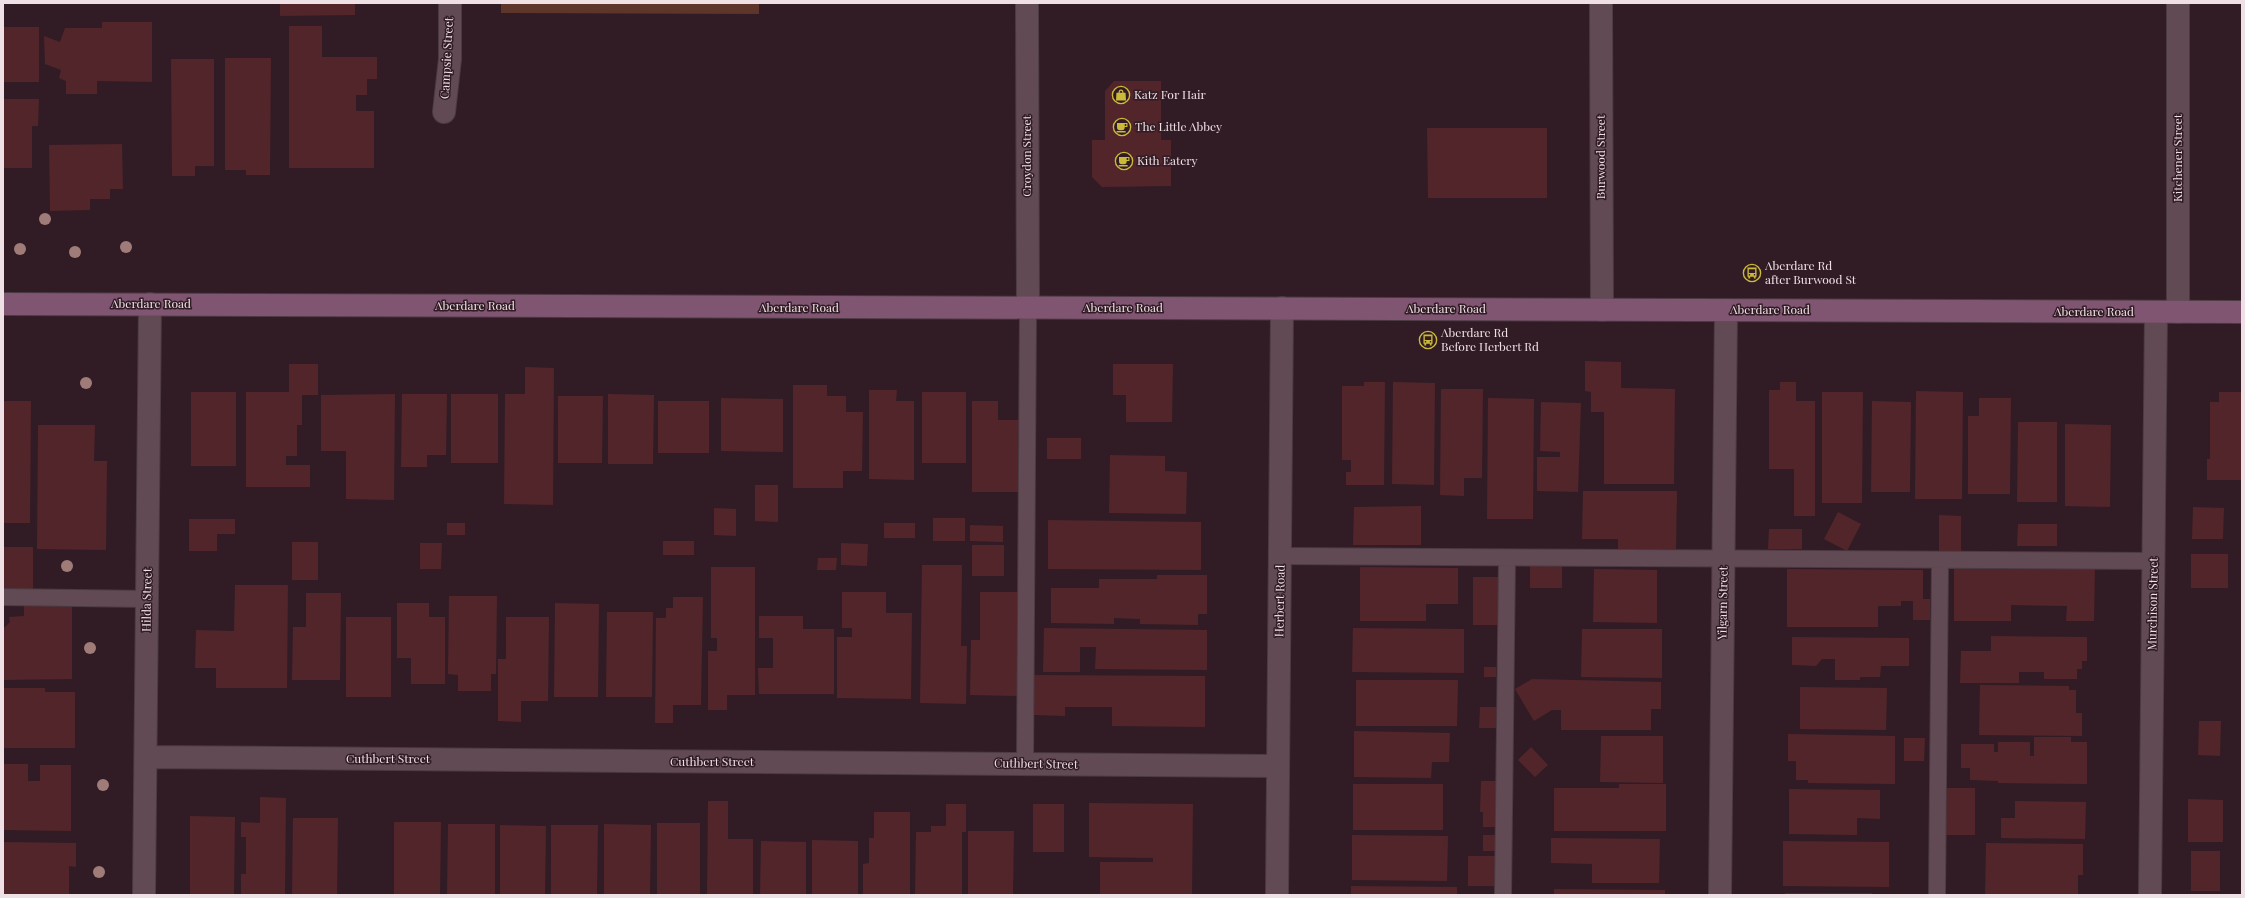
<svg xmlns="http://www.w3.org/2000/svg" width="2245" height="898" viewBox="0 0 2245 898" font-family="'Playfair Display',serif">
<rect width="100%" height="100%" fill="#311c25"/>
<!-- green -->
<path fill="#5e352a" d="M501,3H759V14L501,13Z"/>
<!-- building -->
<path fill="#52252a" d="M280,3H355V15L280,16Z
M102,22H152V82L97,81V94H66V81L59,78L61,70L45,64L44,36L60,42L65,28H102Z
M289,26H322V57H377V79H367V95H356V111H374V168H289Z
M3,27H39V82H3Z
M225,58H271L270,175H246V170H225Z
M171,59H214V166H195V176H172Z
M1114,81H1161V140H1171V186L1102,187L1092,177V140H1105V91Z
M3,99H39L38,126H32V168H3Z
M1427,128H1547V198H1428Z
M122,144L123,189H110V199H90V210L50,211L49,145Z
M1585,361L1621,362V388L1675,389L1674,484H1604V412H1591V392L1585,391Z
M289,364H318V395H302V425H297V456H286V465H310V487H246V392H289Z
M1113,364H1173L1172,422H1126V395H1113Z
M525,367L554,368L553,505L504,504L505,394H525Z
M1364,382H1385L1384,485H1346V472H1351V460H1342V386H1364Z
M1393,382L1435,383L1434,485L1392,484Z
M1780,382H1796V401H1815V516H1794V469H1769V390H1780Z
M793,385H827V396H846V412H863L862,471H843V488H793Z
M1441,389H1483L1482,478H1464V496L1440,495Z
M869,390H897L896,401H914V480L869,479Z
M1916,391L1963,392L1962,499H1915Z
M191,392H236V466H191Z
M922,392H966V463H922Z
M1822,392H1863L1862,503H1822Z
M2219,392H2242V480H2207V459H2210V402H2219Z
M395,394L394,500L346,499V451H321V395Z
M402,394H447L446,455H427V467H401Z
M451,394H498V463H451Z
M608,394L654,395L653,464H608Z
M558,396H603L602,463H558Z
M721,398L783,399V452L721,451Z
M1488,398L1534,399L1533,519H1487Z
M1979,398H2011L2010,494H1968V416H1979Z
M3,401H31L30,523H3Z
M658,401H709V453H658Z
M972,401H998V420H1019L1018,492H972Z
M1872,401L1911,402L1910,492H1871Z
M1541,402L1581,403L1578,492L1537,491V457H1560V452L1540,451Z
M2018,422H2057V502H2017Z
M2065,424L2111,425L2110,507L2065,506Z
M38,425H95L94,461H107L106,550L37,549Z
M1047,438H1081V459H1047Z
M1110,455L1165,456V471L1187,472L1186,514L1109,513Z
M755,485H778V522L755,521Z
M1583,491H1677L1676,549H1618V539H1582Z
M1421,506V545H1353L1354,507Z
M2193,507L2224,508L2223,539H2192Z
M714,508L736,509V536L714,535Z
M1838,512L1861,524L1847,551L1824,539Z
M1939,515L1961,516V551H1939Z
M933,518H965V541H933Z
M189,519H235V534H217V551H189Z
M1048,520L1201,522V570L1048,569Z
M447,523H465V535H447Z
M884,523H915V538H884Z
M2018,524H2057V546H2017Z
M970,525L1003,526V542L970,541Z
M1769,529H1802V549H1768Z
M663,541H694V555H663Z
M292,542H318V580H292Z
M420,543H442L441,569H420Z
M841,543L868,544L867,566L841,565Z
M972,545H1004V576H972Z
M3,547H33V590H3Z
M2191,554H2228V588H2191Z
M818,558H837L836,570H817Z
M922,565H962L961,646H967L966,704L920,703Z
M1530,566H1562V588H1530Z
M711,567H755V695H727V710H708V651H717V638H711Z
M1360,567L1458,568V604H1426V621H1360Z
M1954,568L2095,569L2094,621H2066L2067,606L2011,605V621H1954Z
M1594,569L1657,570V623L1593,622Z
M1787,569L1923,570V599H1930V620H1913V601H1901V606H1878V627H1787Z
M1157,575H1207V614H1198V625L1140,624V619L1114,618V624L1051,623V588H1099V579H1157Z
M1473,577H1502L1501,625H1473Z
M235,585H288L287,688H216V668H195L196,630L234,631Z
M842,592H886V613H912L911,699L837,698V637H852V628H842Z
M980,592H1018L1017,696L970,695L971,640H980Z
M306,593H341L340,680H292L293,627H306Z
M449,596H497L496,674H491V691H458V675L448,674Z
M673,597H703L701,705H673V723H655L656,618H666V608H673Z
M397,603H429V617H445V684H411V658H397Z
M555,603L599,604L598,697H554Z
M24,606H72V679L3,680V629L10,622L9,617L24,616Z
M607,612H653L652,697H606Z
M759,616H803V629H834V694H759L758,668H773V638H759Z
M346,617H391V697H346Z
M506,617H549L548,701H521V722L498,721V659H506Z
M1044,628L1207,630V670L1095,669L1096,647H1080V672H1043Z
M1353,628L1464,629V673L1352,672Z
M1582,629H1662V678L1581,677Z
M1991,636L2087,637V661H2082V669H2077V679H2044V672H2019V683H1960L1961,651H1991Z
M1792,637L1909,638V666H1881L1880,677H1860V680H1835V659H1822L1816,666L1792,665Z
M1484,667H1496V677H1484Z
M1034,675L1205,676V727L1112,726V707H1065V716L1034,715Z
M1532,679L1661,682V709H1651V730H1561V710H1552L1534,721L1515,689Z
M1356,680H1458L1457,726H1356Z
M1980,685L2069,686V690H2076V713H2082V736L1979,735Z
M1800,687L1887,688L1886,730L1800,729Z
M3,688H45V692H75V748H3Z
M1480,707H1500V728H1479Z
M2199,721H2221L2220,756L2198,755Z
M1354,731L1450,733L1449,762H1432L1431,778L1354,777Z
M1788,734L1895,736V784L1808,783V780H1796V761H1788Z
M1601,736H1663V783L1600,782Z
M2034,737H2071V742H2087V784L1998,783V781L1970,780V768H1961V744H1994V752H1998V742H2030V756H2034Z
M1904,738H1925L1924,761H1904Z
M1531,747L1548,765L1535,777L1518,760Z
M3,764H28V781H40V765H71V831L3,830Z
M1481,781H1499L1497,827H1483V812H1480Z
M1353,784H1443V830H1353Z
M1619,784H1666V831H1554V788H1619Z
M1944,788H1975V835H1943Z
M1789,789L1880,790V819L1857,818V835L1789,834Z
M260,797L286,798L285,895H241V874H246V837H241V822L260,823Z
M2188,799L2223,800V842H2188Z
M708,801H728V839H753V895H707Z
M2015,801L2086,802L2085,839L2001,838V818H2015Z
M1089,803L1193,804L1192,895H1100V862H1153V858L1089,857Z
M946,804H966V832H962V895H915L916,832H931V826H946Z
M1033,804H1064V852H1033Z
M874,812H910V895H863V864L869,863V838H874Z
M190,816L235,817L234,895H190Z
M293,818H338L337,895H292Z
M394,822H441L440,895H394Z
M657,823H700V895H657Z
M448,824H495V895H447Z
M604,824L651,825L650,895H604Z
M500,825L546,826L545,895H500Z
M551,825H598L597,895H551Z
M968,831H1014L1013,895H968Z
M1352,835L1448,836L1447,881L1352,880Z
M1483,835H1497V851H1483Z
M1551,838L1660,839L1659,883H1592V864L1551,863Z
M812,840L858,841V895H812Z
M761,841L806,842V895H760Z
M1783,841L1889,842V887L1783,886Z
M3,842L76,843V867L69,866V895H3Z
M1986,843L2083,844V875H2078V895H1985Z
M2191,851H2220V891H2191Z
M1468,856H1497V886H1468Z
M1351,886L1457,887V895H1351Z
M1554,889L1665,890V895H1554Z
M1785,893H1872V895H1785Z"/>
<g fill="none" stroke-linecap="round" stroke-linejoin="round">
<defs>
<path id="service" d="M1280,556L2153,561
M3,597L147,599
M1025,764L1028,309
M1503,895L1507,558
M1937,895L1940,560"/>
<path id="minor" d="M1027,3L1028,309
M1601,3L1602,310
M444,112L450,59V3
M2178,312V3
M146,757L1278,766
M144,895L150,304
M1720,895L1726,310
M2150,895L2156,312"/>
<path id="tertiary" d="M1277,895L1282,308"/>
<path id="secondary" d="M3,304L2242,312"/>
</defs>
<!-- service casing -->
<use href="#service" stroke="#4c3a42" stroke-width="18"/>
<!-- minor casing -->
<use href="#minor" stroke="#4c3a42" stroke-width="24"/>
<!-- tertiary casing -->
<use href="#tertiary" stroke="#4c3a42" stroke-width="24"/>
<!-- secondary casing -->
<use href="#secondary" stroke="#4c3a42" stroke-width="24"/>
<!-- service -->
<use href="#service" stroke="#624a54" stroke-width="16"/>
<!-- minor -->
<use href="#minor" stroke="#624a54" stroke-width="22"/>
<!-- tertiary -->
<use href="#tertiary" stroke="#624a54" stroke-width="22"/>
<!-- secondary -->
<use href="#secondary" stroke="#7f5572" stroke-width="22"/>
</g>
<!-- trees -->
<g fill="#a07c79">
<circle cx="45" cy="219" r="6"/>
<circle cx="126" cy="247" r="6"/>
<circle cx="20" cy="249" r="6"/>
<circle cx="75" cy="252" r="6"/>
<circle cx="86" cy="383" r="6"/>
<circle cx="67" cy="566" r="6"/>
<circle cx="90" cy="648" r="6"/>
<circle cx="103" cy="785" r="6"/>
<circle cx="99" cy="872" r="6"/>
</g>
<!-- icons -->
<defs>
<symbol id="shop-ring" viewBox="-11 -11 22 22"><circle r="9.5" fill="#311c25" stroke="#cbba39" stroke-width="1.5"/><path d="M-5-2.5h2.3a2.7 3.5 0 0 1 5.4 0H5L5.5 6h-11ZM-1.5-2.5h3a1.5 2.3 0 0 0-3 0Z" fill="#cbba39"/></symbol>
<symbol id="cafe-ring" viewBox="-11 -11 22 22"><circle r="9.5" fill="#311c25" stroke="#cbba39" stroke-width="1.5"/><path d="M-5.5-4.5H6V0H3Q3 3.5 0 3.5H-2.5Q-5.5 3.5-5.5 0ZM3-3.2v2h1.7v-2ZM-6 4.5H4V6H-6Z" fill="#cbba39"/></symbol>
<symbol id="bus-ring" viewBox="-11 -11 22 22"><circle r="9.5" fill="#311c25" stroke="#cbba39" stroke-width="1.5"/><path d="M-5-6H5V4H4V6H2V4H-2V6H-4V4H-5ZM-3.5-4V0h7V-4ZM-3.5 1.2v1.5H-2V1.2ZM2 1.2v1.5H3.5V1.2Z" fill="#cbba39"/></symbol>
</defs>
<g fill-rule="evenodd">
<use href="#shop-ring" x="1111" y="85" width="20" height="20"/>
<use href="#cafe-ring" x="1112" y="117" width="20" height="20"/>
<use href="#cafe-ring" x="1114" y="151" width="20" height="20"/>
<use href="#bus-ring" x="1742" y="263" width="20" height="20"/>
<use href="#bus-ring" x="1418" y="330" width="20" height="20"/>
</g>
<g text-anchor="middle" stroke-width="3" stroke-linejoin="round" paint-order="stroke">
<!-- street labels -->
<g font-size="12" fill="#efe0e5" stroke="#311c25">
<text transform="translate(447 58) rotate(-87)" y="4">Campsie Street</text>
<text transform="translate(1027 156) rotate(-90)" y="4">Croydon Street</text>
<text transform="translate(1601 157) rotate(-90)" y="4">Burwood Street</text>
<text transform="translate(2178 158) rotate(-90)" y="4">Kitchener Street</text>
<text x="151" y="308">Aberdare Road</text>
<text x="475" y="310">Aberdare Road</text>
<text x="799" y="312">Aberdare Road</text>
<text x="1123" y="312">Aberdare Road</text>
<text x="1446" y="313">Aberdare Road</text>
<text x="1770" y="314">Aberdare Road</text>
<text x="2094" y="316">Aberdare Road</text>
<text transform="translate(147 600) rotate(-89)" y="4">Hilda Street</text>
<text transform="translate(1280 601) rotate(-89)" y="4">Herbert Road</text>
<text transform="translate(1723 603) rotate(-89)" y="4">Yilgarn Street</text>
<text transform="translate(2153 604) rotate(-89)" y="4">Murchison Street</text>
<text x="388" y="763">Cuthbert Street</text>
<text x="712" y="766">Cuthbert Street</text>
<text transform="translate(1036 764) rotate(1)" y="4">Cuthbert Street</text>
</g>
<!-- poi labels -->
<g font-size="12" fill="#efe0e5" stroke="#311c25" text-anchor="start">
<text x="1134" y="99">Katz For Hair</text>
<text x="1135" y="131">The Little Abbey</text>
<text x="1137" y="165">Kith Eatery</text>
<text x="1765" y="270">Aberdare Rd<tspan x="1765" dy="14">after Burwood St</tspan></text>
<text x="1441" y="337">Aberdare Rd<tspan x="1441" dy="14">Before Herbert Rd</tspan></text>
</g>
</g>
<!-- border -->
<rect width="2245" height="898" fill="none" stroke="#efe0e5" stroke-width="8"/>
</svg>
